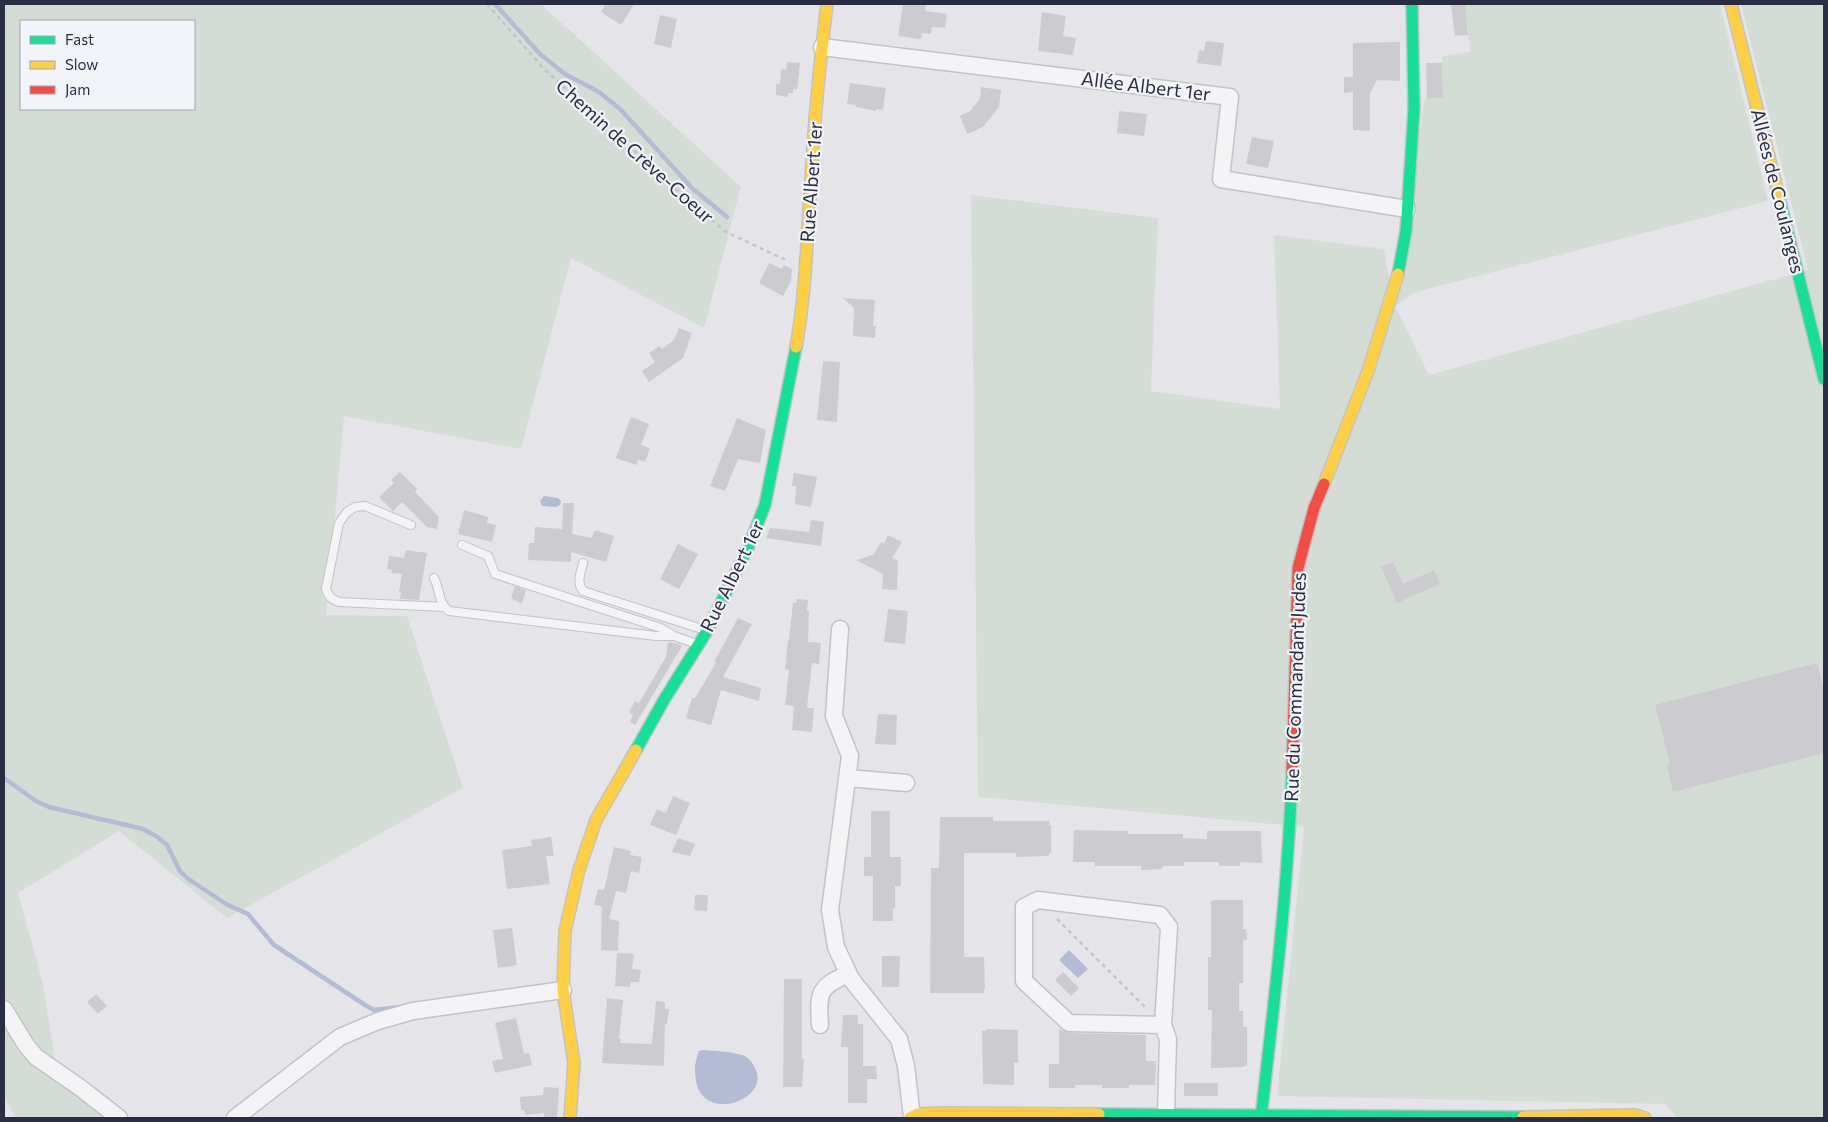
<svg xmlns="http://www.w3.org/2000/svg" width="1828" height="1122" viewBox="0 0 1828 1122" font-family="Commissioner,sans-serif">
<rect width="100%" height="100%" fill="#e5e5e9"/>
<!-- green -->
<path fill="#d3ddd5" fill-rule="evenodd" d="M4,4H541L741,187L704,328L571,258L521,449L344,416L326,615L407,616L463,788L227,918L119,831L18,893L43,984L56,1067L127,1118H16L4,1097ZM21,21H194V109H21Z
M1465,4H1720L1768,201L1416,292L1395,306L1429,375L1808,270L1741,4H1824V1118H1678L1665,1104L1277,1096L1304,827L978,797L971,195L1158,218L1151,391L1280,409L1274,235L1384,249L1394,305L1425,98H1443L1442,56L1470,52Z"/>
<!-- water -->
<path fill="#b3bbd5" d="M544,496L558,498L561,501L560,505L556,507L542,506L540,501Z
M1069,950L1088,969L1078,978L1059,960Z
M703,1050C715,1051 729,1051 741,1055C748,1056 752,1062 755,1068C771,1099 707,1122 697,1085C694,1072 694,1064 699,1051Z"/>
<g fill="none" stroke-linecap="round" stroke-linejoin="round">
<!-- stream -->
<path stroke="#b3bbd5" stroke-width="4.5" d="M495,4L540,54L565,74L599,92L620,109L692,188L727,217
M4,778L36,801L49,807L143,829L156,836L167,845L180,871L187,878L226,904L248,914L274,945L365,1005L374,1010L400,1007"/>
</g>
<!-- building -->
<path fill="#cbcbd0" d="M606,4H634L621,25L601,12Z
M903,4H926L925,11L947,14L945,28L932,27L931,34L922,33L921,39L898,36Z
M1451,4H1465L1468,35L1455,36Z
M1042,12L1066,16L1063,36L1076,38L1073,55L1038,51Z
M660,15L677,19L671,48L654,44Z
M1206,41L1224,43L1221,66L1197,63L1199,50L1204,51Z
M1400,42V81L1377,80L1370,93V131L1353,130V92L1344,93V77H1353V43Z
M787,62L800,63L797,90L793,89V93H788L787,97L776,95V84H780L781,69L786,70Z
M1426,63H1442L1443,98H1427Z
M850,83L886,88L883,110L876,109V111L856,107V105L847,104Z
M981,87L1001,90L999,107L983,127L967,134L960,116L970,111L980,99Z
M1119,111L1147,114L1144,136L1117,133Z
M1252,137L1274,141L1268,168L1246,164Z
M769,263L782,269L784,265L792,269L791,281L783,296L759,283Z
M843,298L875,300L873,326H876L875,338L853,336L854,308Z
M679,328L692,333L683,358L649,382L642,371L655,362L649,353L659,346L662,349L674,340Z
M823,361L840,362L837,422L817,420Z
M631,417L649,424L641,445L650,448L645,462L638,459L636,465L616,458Z
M737,418L766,430L760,463L738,459L725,491L710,486Z
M400,472L417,489L415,492L439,517L437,529L427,527L402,502L393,511L379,497L394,483L391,480Z
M794,473L817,477L811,507L795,504L796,486H792Z
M563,503H574L572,534L592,538L595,530L614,536L606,562L571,552V562L528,560L529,543H534L535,527L562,529Z
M464,510L488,517L487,523L496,525L492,542L458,534Z
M811,520L824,522L821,546L766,538L770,528L809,532Z
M888,535L902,542L892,558L898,561L897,590L882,589L883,574L856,560L873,555L881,542L884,543Z
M678,544L698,554L679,589L660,579Z
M406,550L427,553L419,600L400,599L401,592H399L402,574L391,573L392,570L387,569L389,556L404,558Z
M1393,562L1403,584L1434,570L1440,584L1397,603L1381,567Z
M515,586L526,590L522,604L511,598Z
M797,599L808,600L807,610L809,611L808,642L821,643L819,664L812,663L807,708H814L812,732L792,730L794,706L785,705L789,670L785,669L788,640H789L793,603H796Z
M888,609L908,611L905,644L884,642Z
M738,618L752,624L723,677L761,688L759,701L721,690L711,725L686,718L692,698H695L716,663L714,662Z
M668,642L679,644L682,646L635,725L630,722L633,715L629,712L635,701L639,703L666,657Z
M1817,663L1824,691V753L1673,792L1667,765L1670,763L1655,705Z
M878,714L897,715L896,745L875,744Z
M673,796L690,803L676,835L650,825L657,809L666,813Z
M871,811H890V857H901V886H895V908H893V921H873V876H864V857H871Z
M940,817H993V821H1050L1049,825H1051V853H1049V856L1016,857V853H964V957H984L985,989H984V993H930L931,868H939Z
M1074,830L1128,831V834H1183V838L1207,839V831H1261L1262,863L1240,862V866H1219V862H1184V866H1163L1162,869L1141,870V866H1095V862H1073Z
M551,837L554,856H546L550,884L507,889L502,850L532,846L531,840Z
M678,838L695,844L690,856L672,852Z
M614,847L631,851L630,855L642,857L639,873L631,871L626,893L616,891L609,919L619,921L618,951L601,950L602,906L594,905L598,889L604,890Z
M695,895H708L707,911L694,910Z
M1215,900H1243V929H1246L1247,940H1243V983H1239V1011H1243V1027H1247V1066H1243V1067L1211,1068L1212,1010H1208V957H1211V901Z
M512,928L517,965L498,968L493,930Z
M617,953L634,954L632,969L641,970L639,982H631L630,987L615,986Z
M882,956H900L899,987H882Z
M1063,972L1079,988L1071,996L1055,980Z
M784,979H802V1059H804L802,1087H783Z
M96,994L107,1006L98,1014L87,1002Z
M607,998L623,1000L619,1039H621L620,1043L652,1044L656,1001L665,1002V1009H669L667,1024H665L664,1066L602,1063Z
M843,1015H858V1024H863V1066H876L877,1079H867V1103H848V1047H841Z
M516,1018L524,1054L529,1053L532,1065L495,1073L492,1061L503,1059L495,1023Z
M986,1029L1018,1030V1063H1014V1085L983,1084L982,1031H986Z
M1059,1029L1069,1033L1146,1035V1061H1156L1155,1085H1129V1088H1102V1085H1075V1088H1049V1064H1059Z
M1184,1083H1218V1096H1184Z
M544,1087L559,1088L557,1118H544V1113L525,1115L524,1110H521L520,1097L543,1095Z"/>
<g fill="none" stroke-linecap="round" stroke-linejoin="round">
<defs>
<path id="lane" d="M411,525L365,506L355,507L347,512L339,523L326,589C329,597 331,599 339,602L444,607
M462,545L488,556L495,574L661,628L674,636L697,644
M583,563C581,572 576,583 583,591L705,630
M434,578C440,589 438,603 449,611L656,636H674"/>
<path id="street" d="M822,47L1230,97L1221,179L1407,209
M840,629L834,716L850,756L830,910L836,947L851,979L899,1039L906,1066L912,1117
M848,778L906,783
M4,1009L26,1045L36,1057L82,1089L119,1118
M820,1025C818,993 818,987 848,974
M1163,1025L1169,927L1160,915L1038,900L1024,907V981L1069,1023L1163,1025L1168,1039L1166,1114
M235,1118L340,1037L378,1021L413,1011L563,990"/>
<path id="fast" d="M1780,201L1824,379
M1398,274L1406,231L1414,109L1412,4
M636,750L664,700L707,631L748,548L765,505L796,347
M1099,1114L1523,1117
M1261,1118C1274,1003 1288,889 1292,773"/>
<path id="slow" d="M1731,4L1780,201
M796,347C806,292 807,235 811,179C814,121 820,62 827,4
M1324,484L1368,371L1398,274
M1523,1117L1635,1115L1645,1118
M570,1118L574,1063L563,990L565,931L579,870L596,820L636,750
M910,1118L918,1114L944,1113L1099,1114"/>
<path id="jam" d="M1292,773L1298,568L1314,508L1324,484"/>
</defs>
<!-- lane casing -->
<use href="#lane" stroke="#c3c3c7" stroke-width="10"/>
<!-- street casing -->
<use href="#street" stroke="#c3c3c7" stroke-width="19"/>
<!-- fast casing -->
<use href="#fast" stroke="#c3c3c7" stroke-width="14"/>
<!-- slow casing -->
<use href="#slow" stroke="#c3c3c7" stroke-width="14"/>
<!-- jam casing -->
<use href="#jam" stroke="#c3c3c7" stroke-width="14"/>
<!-- path -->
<path stroke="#c3c4c9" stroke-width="2.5" stroke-dasharray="4 4" stroke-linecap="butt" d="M487,4L544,69L677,190L726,232L788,261
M1057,919L1146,1008"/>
<!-- lane -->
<use href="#lane" stroke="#f4f4f6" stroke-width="8"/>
<!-- street -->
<use href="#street" stroke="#f4f4f6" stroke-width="16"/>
<!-- fast -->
<use href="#fast" stroke="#16e098" stroke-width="11"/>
<!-- slow -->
<use href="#slow" stroke="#ffcf43" stroke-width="11"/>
<!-- jam -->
<use href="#jam" stroke="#f24e42" stroke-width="11"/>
</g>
<g text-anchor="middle" stroke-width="4.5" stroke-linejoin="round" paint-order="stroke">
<!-- street labels -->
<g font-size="19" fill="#2a2d44" stroke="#f3f4f9">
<text transform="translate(1146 86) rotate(7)" y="7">Allée Albert 1er</text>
<text transform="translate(635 151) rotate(42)" y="7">Chemin de Crève-Coeur</text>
<text transform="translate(811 182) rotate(-86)" y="7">Rue Albert 1er</text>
<text transform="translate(1778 191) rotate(76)" y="7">Allées de Coulanges</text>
<text transform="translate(732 576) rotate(-64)" y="7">Rue Albert 1er</text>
<text transform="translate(1295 687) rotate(-88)" y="7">Rue du Commandant Judes</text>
</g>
</g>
<!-- border -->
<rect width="1828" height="1122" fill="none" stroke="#2a2d44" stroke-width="10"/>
<!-- legend -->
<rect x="20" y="20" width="175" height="90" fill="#f3f4f9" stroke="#a3a4b1"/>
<rect x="30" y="36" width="25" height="8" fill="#16e098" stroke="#a3a4b1"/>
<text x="65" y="45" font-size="15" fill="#2a2d44">Fast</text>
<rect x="30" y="61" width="25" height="8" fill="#ffcf43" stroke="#a3a4b1"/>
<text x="65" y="70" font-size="15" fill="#2a2d44">Slow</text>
<rect x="30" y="86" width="25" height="8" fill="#f24e42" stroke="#a3a4b1"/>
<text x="65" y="95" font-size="15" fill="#2a2d44">Jam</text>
</svg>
